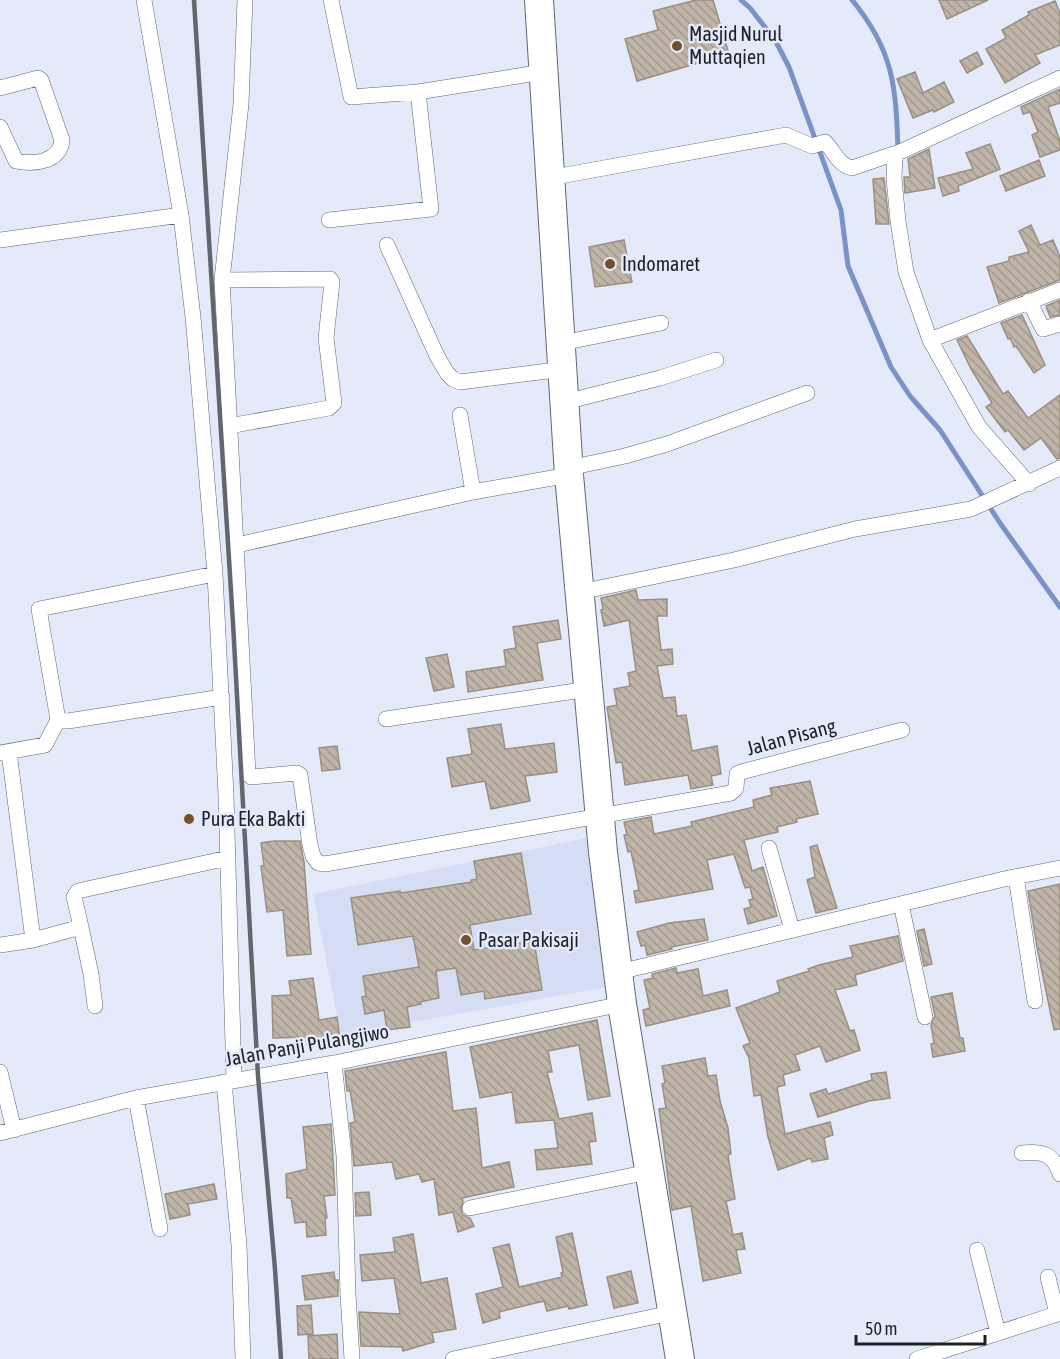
<svg xmlns="http://www.w3.org/2000/svg" width="1060" height="1359" viewBox="0 0 1060 1359" font-family="'Asap Condensed',sans-serif">
<defs>
<pattern id="building-back-hatch" width="6" height="6" patternUnits="userSpaceOnUse" patternTransform="scale(1.5)"><rect width="6" height="6" fill="#bfb4a8"/><path d="M-1 5l2 2M0 0l6 6M5-1l2 2" fill="none" stroke="#a49a90"/></pattern>
</defs>
<rect width="100%" height="100%" fill="#e4eaf9"/>
<!-- built -->
<path fill="#d4ddf3" d="M597,836L617,985L341,1035L313,894Z"/>
<g fill="none" stroke-linecap="round" stroke-linejoin="round">
<!-- stream -->
<path stroke="#7b92c9" stroke-width="5" d="M741,0L750,8L775,40L789,67L841,210L848,266L891,367L910,396L940,430L1000,523L1060,607
M852,0C894,51 896,87 898,151"/>
</g>
<!-- building -->
<path fill="url(#building-back-hatch)" stroke="#9a8f83" stroke-width="1.5" d="M696,0H713L729,54L637,81L625,39L658,30L653,11Z
M939,0H988L947,19Z
M1055,1L1060,13V45L1035,55L1040,63L1005,83L986,49L1006,38L1002,30L1029,15L1028,12Z
M977,52L983,64L967,73L960,61Z
M915,72L923,93L944,82L954,102L934,112L933,110L913,118L897,79Z
M1060,89V103L1048,107L1060,141V150L1040,157L1032,135L1038,132L1030,112L1023,114L1021,107Z
M990,144L1000,169L958,186L959,191L943,196L938,178L973,169L966,153Z
M929,149L935,188L905,193L904,177H910L908,159Z
M1039,160L1045,176L1006,191L1000,176Z
M884,178L889,224H876L873,179Z
M1031,225L1040,245L1053,240L1060,257V280L999,303L987,267L1009,261V257L1029,252L1019,231Z
M624,240L632,282L595,287L589,247Z
M1060,300V315L1050,317L1046,306Z
M1022,315L1045,365L1034,373L1016,346L1014,347L1010,338L1008,339L1001,323Z
M967,336L1003,394L1008,391L1028,418L1060,395V458L1057,459L1041,438L1024,450L1008,430L1005,432L986,407L992,403L971,369L957,340Z
M636,590L638,600L667,599V616H657L661,650L672,649L673,664L657,666L663,698L675,697L677,716L686,715L692,751L717,746L721,774L711,776L713,785L691,789L688,775L625,785L622,762L616,763L607,707L617,705L614,689L630,686L628,673L636,671L629,620L604,626L601,610L603,609L601,598Z
M558,620L561,639L537,643L543,680L468,692L466,672L506,666L504,650L516,648L513,627Z
M447,654L454,687L434,691L426,658Z
M501,724L505,749L554,743L557,772L525,776L530,801L491,809L485,781L452,787L447,758L472,754L468,729Z
M337,746L340,769L322,771L319,748Z
M810,781L818,814L796,819L797,822L777,827L778,832L744,840L752,871L763,867L777,916L748,924L744,909L751,907L749,900L753,899L750,887L745,888L734,854L707,860L713,889L636,903L634,891L639,890L631,851L628,852L624,835H627L624,822L651,817L654,834L692,826L691,822L754,807L753,800L772,795L770,788Z
M274,841H300L304,862L311,954L287,956L283,910L267,912L261,866L264,865L261,843Z
M817,845L837,908L816,913L807,880L815,877L810,847Z
M521,853L531,914L470,925L474,950L534,941L542,990L485,999L484,991L461,995L456,968L436,971L439,998L420,1002L421,1004L407,1007L410,1027L387,1030L384,1010L365,1014L362,997L366,996L363,976L419,967L413,936L358,945L351,898L400,891L401,893L472,882L471,880L477,879L474,861Z
M1060,884V1029L1054,1030L1037,947L1028,891Z
M704,919L708,940L671,947L672,949L647,955L645,945L641,946L637,932L669,923Z
M924,929L932,964L924,966L917,931Z
M898,936L903,961L855,975L857,985L835,990L850,1031L854,1030L860,1050L826,1062L820,1046L795,1055L800,1070L783,1075L785,1085L777,1087L785,1134L830,1122L833,1135L824,1138L828,1159L812,1162L811,1158L778,1170L768,1137L761,1095L754,1096L749,1058L743,1046L750,1043L736,1008L780,992L777,981L809,971L808,969L819,965L853,957L850,946Z
M676,968L677,973L698,969L703,996L727,990L730,1006L646,1026L643,1010L650,1008L644,980L653,978L652,974Z
M313,978L319,1020L337,1017L340,1039L307,1045L306,1037L273,1038L272,996L291,995L289,981Z
M952,993L960,1038H963L965,1051L933,1057L931,1044L934,1043L931,1025L935,1016L931,997Z
M597,1020L610,1096L588,1100L579,1045L548,1051L552,1072H547L559,1119L592,1113L596,1141L589,1142L592,1164L537,1170L535,1150L558,1148L554,1120L516,1123L512,1092L480,1098L470,1047Z
M446,1052L453,1111L476,1108L482,1168L509,1162L514,1187L462,1198L463,1201L461,1210L463,1215L470,1218L474,1226L458,1232L453,1212L439,1215L434,1179L422,1182L419,1174L396,1179L392,1162L354,1166L350,1123L355,1122L350,1090L347,1091L345,1071Z
M705,1058L708,1076L716,1075L720,1101L728,1128L731,1154L728,1155L735,1199L726,1201L733,1235L742,1233L745,1249L736,1250L741,1273L703,1281L691,1206L672,1210L659,1109L666,1108L662,1084L665,1083L662,1066Z
M886,1072L890,1098L869,1101L818,1117L810,1094L826,1089L828,1094L872,1080L871,1074Z
M331,1124L335,1195L324,1196L327,1218H325L326,1235L307,1237L306,1222L295,1223L291,1198H287L286,1174L307,1169L303,1127Z
M214,1184L217,1199L188,1204L190,1215L170,1219L165,1194Z
M369,1192L371,1215L356,1216L355,1193Z
M572,1233L587,1305L569,1309L568,1306L547,1311L544,1301L499,1312L500,1318L483,1323L476,1294L503,1287L493,1248L509,1244L519,1287L562,1277L561,1273L563,1272L556,1237Z
M413,1234L421,1283L447,1278L456,1329L432,1333L434,1342L403,1351L402,1347L361,1346L359,1312L400,1314L394,1278L362,1281L360,1255L395,1252L393,1238Z
M631,1271L638,1303L614,1308L607,1277Z
M334,1272L335,1280H338V1296L305,1300L302,1276Z
M311,1305L313,1334L298,1335L297,1306Z
M337,1334L338,1359H309L308,1336Z"/>
<g fill="none" stroke-linecap="round" stroke-linejoin="round">
<defs>
<path id="street" d="M144,0L181,215L193,317L215,574L226,795L234,1080
M245,0L241,104L222,280L248,774L251,777L297,773L300,775L310,845L313,856L318,863L325,864L731,793L736,788L737,774L741,772L902,730
M331,0L351,97L418,92
M0,88L38,78L41,80L62,140C60,162 34,165 16,161L0,127
M895,154L894,178L898,221L906,272L930,340L979,427L1029,484
M549,178L786,135L812,146L825,142C834,151 838,165 852,168L902,151L1060,78
M329,220L431,209L418,92L543,72
M0,240L181,215
M387,245L437,356L447,373L453,379L460,382L564,369
M222,280L330,279L332,282L326,338L334,403L329,408L229,426
M1029,301L1043,329L1060,324
M930,340L1060,290
M562,343L661,323
M565,402L660,378L716,360
M460,415L473,492
M569,468L625,456L667,444L807,393
M237,545L473,492L569,475
M215,574L39,609L58,720L68,721L222,697
M580,592L734,560L855,529L971,509L1060,468
M386,719L589,689
M0,753L45,745L58,720
M769,848L792,930
M1016,877L1035,1001
M901,904L925,1017
M81,927L74,897L78,891L228,858
M33,940L81,927L91,974L95,1006
M0,945L33,940L9,752
M619,972L1004,879L1060,868
M334,1063L344,1156L348,1294L352,1359
M0,1072L14,1130
M224,1082L239,1245L243,1359
M136,1098L160,1229
M0,1133L136,1098L334,1063L622,1004
M1022,1153C1042,1151 1053,1153 1060,1174
M470,1208L649,1172
M977,1250L998,1333
M1048,1277L1057,1314
M453,1359L671,1313
M917,1359L1060,1313"/>
<path id="highway" d="M539,0L569,475L603,852L622,1004L680,1359"/>
</defs>
<!-- street casing -->
<use href="#street" stroke="#606673" stroke-width="16"/>
<!-- highway casing -->
<use href="#highway" stroke="#606673" stroke-width="30"/>
<!-- street -->
<use href="#street" stroke="#fff" stroke-width="15"/>
<!-- highway -->
<use href="#highway" stroke="#fff" stroke-width="28"/>
<!-- rail -->
<path stroke="#62676f" stroke-width="4.5" d="M194,0L233,623L258,1076L275,1269L281,1359"/>
</g>
<!-- markers -->
<g fill="#735229" stroke="#e4eaf9" stroke-width="2">
<circle cx="677" cy="46" r="6"/>
<circle cx="610" cy="264" r="6"/>
<circle cx="189" cy="819" r="6"/>
<circle cx="466" cy="940" r="6"/>
</g>
<g text-anchor="middle" stroke-width="5" stroke-linejoin="round" paint-order="stroke">
<!-- poi labels -->
<g font-size="20" fill="#1e2126" stroke="#e4eaf9" text-anchor="start">
<text x="689" y="41">Masjid Nurul<tspan x="689" dy="23">Muttaqien</tspan></text>
<text x="622" y="271">Indomaret</text>
<text x="201" y="826">Pura Eka Bakti</text>
<text x="478" y="947">Pasar Pakisaji</text>
</g>
<!-- street labels -->
<g font-size="20" fill="#1e2126" stroke="#e4eaf9">
<text transform="translate(791 737) rotate(-15)" y="7">Jalan Pisang</text>
<text transform="translate(307 1045) rotate(-10)" y="7">Jalan Panji Pulangjiwo</text>
</g>
</g>
<!-- scale -->
<path d="M856 1335v9h129v-9" fill="none" stroke="#1e2126" stroke-width="3"/>
<text x="865" y="1335" font-size="18" fill="#1e2126" stroke="#e4eaf9" stroke-width="4.5" paint-order="stroke">50 m</text>
</svg>
